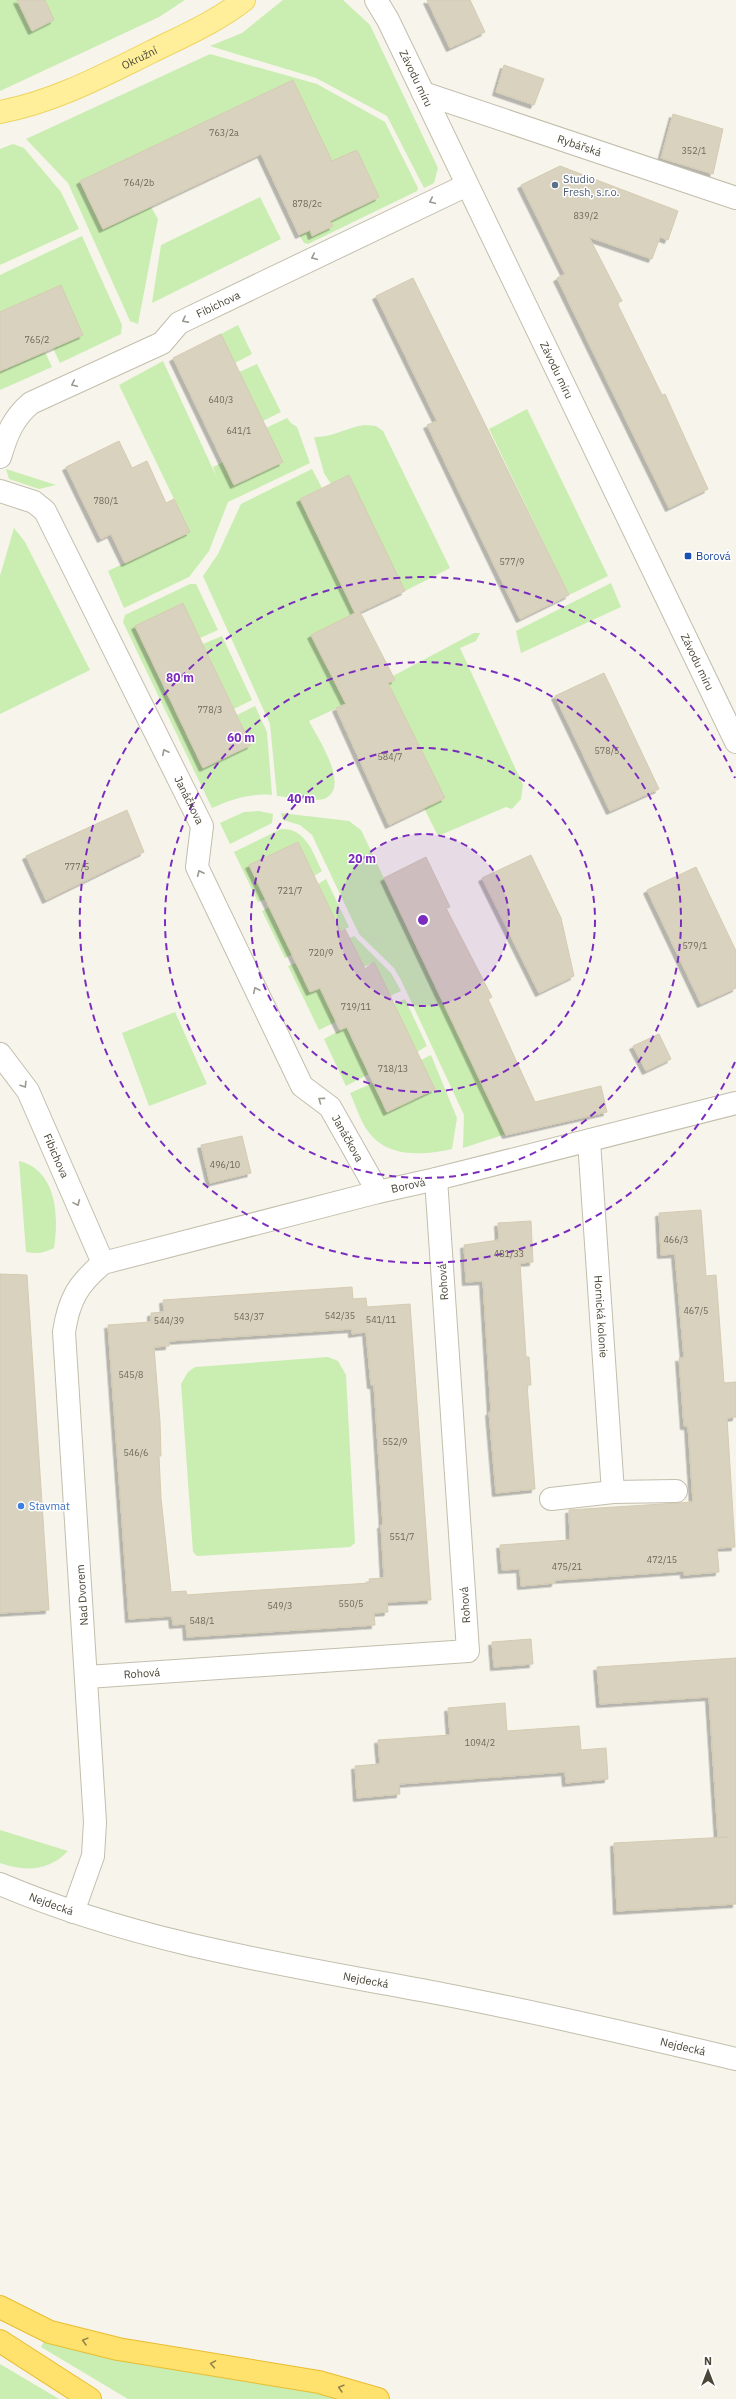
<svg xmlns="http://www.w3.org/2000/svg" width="736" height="2399" viewBox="0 0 736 2399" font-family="'IBM Plex Sans',sans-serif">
<defs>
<filter id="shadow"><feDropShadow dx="-3.5" dy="3.5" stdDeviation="0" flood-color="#0004"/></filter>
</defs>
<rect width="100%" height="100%" fill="#f6f4eb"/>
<!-- green -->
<path fill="#caedb1" d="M0,0H185L159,17L0,91Z
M283,0H343L370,25L438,168L434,183L424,188L387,116L316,78L210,46L242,33Z
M210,54L317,84L385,122L418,188L417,191L308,244L304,243L299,235L310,230L313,236L333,226L330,221L379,197L357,150L320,167L316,128L293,80L80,181L103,229L151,207L158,219L138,324L130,321L68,183L26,139Z
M13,144L24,148L61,192L79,229L0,265V149Z
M260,197L281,239L152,303L161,245Z
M82,236L122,325L121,334L60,363L53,348L82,335L61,285L0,312V275Z
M238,325L252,354L235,363L221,334Z
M45,352L52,367L0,390V371Z
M163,361L217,478L213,467L223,462L234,485L282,462L266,428L287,418L291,423L297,427L310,463L228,502L209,551L189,577L124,608L108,571L190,532L119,385Z
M257,364L281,412L263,421L239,372Z
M527,409L608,576L569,595L489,429Z
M365,425L376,426L383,431L450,568L405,591L349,476L331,484L324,473L314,437C332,438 347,427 365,425Z
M6,469L56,485L39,489L9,479Z
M312,469L322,488L300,499L355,613L311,635L346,704L309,721C317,737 350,785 326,798C317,803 289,797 277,796L270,724L203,576L218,554L241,504Z
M14,528L25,542L90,670L0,714V576Z
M611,583L621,607L521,653L516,631Z
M190,584H196L218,630L200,638L183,603L135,627L203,768L251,745L237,715L255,706L267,732L272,795C250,793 232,799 212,808L123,622L125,615Z
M474,633H480L476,641L460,648L523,785L521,799L512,809L506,807L438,836L424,808L444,798L388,683L395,680L393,676Z
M222,636L252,700L234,709L203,644Z
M259,811L273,814L272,823L230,844L220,823L244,812Z
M281,813L349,821L361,830L506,1134L463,1148L464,1115L401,980L394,968L359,934L312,835L300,825L283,820Z
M281,829C306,828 313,853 322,871L314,876L298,842L250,865L266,899L258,902L234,852Z
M326,879L349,927L341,931L318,884Z
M270,907L292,955L285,958L262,911Z
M354,936L391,973L401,991L390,996L373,963L359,969L345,940Z
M296,963L310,992L325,985L342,1019L319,1030L288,966Z
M405,999L427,1046L417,1052L394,1004Z
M175,1012L207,1084L149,1106L122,1033Z
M346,1027L369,1074L346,1086L324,1039Z
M431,1055L457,1118L452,1149C426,1155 390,1158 371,1135C361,1124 356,1106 350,1093L373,1083L387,1112L421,1060Z
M19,1161C57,1170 59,1217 54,1248C44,1253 37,1254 26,1252Z
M328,1357L338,1361L346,1375L355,1543L350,1547L197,1556L193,1552L181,1384L188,1372L195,1367Z
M0,1830L68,1851C49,1871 25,1872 0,1863Z
M46,2337L290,2386L340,2399H128L41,2347Z
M0,2364L59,2399H0Z"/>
<!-- building -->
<path fill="#d9d2bf" stroke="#d5cbb1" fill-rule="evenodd" filter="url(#shadow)" d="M17,0H45L54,20L32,31Z
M427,0H470L485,32L450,48Z
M504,65L544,79L534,105L496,92Z
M293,80L332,161L357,150L379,197L330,221L333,226L312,236L310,230L299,235L261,154L103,229L80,181Z
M673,114L723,129L713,174L661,158Z
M560,166L678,211L668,240L660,237L652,259L589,237L622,301L617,303L662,395L665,394L708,489L669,508L557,278L565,274L521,185Z
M413,278L569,595L520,619L427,425L437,421L376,296Z
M61,285L83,335L0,371V312Z
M221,334L283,462L234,485L173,358Z
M119,441L132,468L147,461L166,503L174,499L190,532L125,563L111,534L101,539L66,467Z
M349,475L405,591L360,612L395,680L388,683L445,798L389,825L336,708L346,704L311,635L355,613L300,499Z
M183,603L251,745L203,768L135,626Z
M604,673L659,789L610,811L555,696Z
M127,810L144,852L46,900L26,856Z
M298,842L341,932L345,929L365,969L374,962L435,1089L387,1112L347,1027L340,1030L320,988L310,992L249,865Z
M531,855L561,918L574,976L539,993L482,878Z
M426,857L450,907L446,908L492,997L488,999L535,1102L601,1086L607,1112L506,1135L384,878Z
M696,867L736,951V988L701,1004L647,890Z
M659,1034L671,1059L646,1071L633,1046Z
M242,1136L251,1173L210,1183L201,1145Z
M701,1210L706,1276L716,1275L724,1383L736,1382V1417L727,1418L735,1547L717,1548L719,1572L684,1575V1571L587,1578L555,1580V1583L521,1586L520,1569L502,1570L500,1545L570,1540L569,1510L693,1502L688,1426H684L679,1358H684L675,1254L661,1255L659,1213Z
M531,1221L533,1262L520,1263L526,1357H529L531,1385H527L535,1489L496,1493L489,1412H491L483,1281L466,1282L464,1245L499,1240L498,1223Z
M0,1274L27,1275L49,1610L0,1613Z
M352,1287L353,1299L366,1298L367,1307L410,1304L431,1600L387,1602L388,1612L374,1613L375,1625L330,1628L187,1637L186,1624L173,1625L172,1616L129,1619L108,1325L151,1322V1313L164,1312L163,1300ZM352,1329V1334L366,1332L371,1385H374L383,1525H381L384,1578L369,1579L370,1583L229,1592L187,1595L186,1591L171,1592L161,1498L159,1456H161L160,1422L154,1347L169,1346V1341Z
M531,1639L533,1664L494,1667L492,1642Z
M736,1658V1904L617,1911L614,1843L728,1837L718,1838L709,1697L600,1704L597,1667Z
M505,1703L507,1731L579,1726L581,1750L606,1748L608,1779L566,1783L565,1772L399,1784L400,1794L357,1798L355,1766L380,1764L378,1740L450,1735L448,1708Z"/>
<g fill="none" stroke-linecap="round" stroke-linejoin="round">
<defs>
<g id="minor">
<path id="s1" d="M376,0L388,20L736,742"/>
<path id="s2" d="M423,93L736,198"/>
<path id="s3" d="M0,457C7,434 13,418 31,403L162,343L179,323L467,185"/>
<path id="s4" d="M0,491L34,502L45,511L202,826L197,867L302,1086L330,1107L378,1192"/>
<path id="s5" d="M0,1054L28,1091L103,1263"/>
<path id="s6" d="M589,1141L613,1492"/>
<path d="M551,1499L613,1492L676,1491"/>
<path id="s7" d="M87,1677L468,1651L436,1179"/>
<path id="s8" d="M0,1884C141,1944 293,1966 442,1994C541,2013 639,2036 736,2059"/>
<path id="s9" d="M73,1912L93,1856L95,1822L64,1332C69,1299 78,1284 103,1263L378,1192L436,1179L736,1103"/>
</g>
<g id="major">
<path id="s10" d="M0,112C54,102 102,76 151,52C183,36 216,22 244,0"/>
</g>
<path id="highway" d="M0,2307L50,2332L118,2349L319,2382L378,2399
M0,2341L90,2399"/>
</defs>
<!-- minor casing -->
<use href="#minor" stroke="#c3beac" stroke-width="24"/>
<!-- major casing -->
<use href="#major" stroke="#eed561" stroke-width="24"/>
<!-- highway casing -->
<use href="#highway" stroke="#eabd31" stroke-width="24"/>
<!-- minor -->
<use href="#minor" stroke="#fff" stroke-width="22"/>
<!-- major -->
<use href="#major" stroke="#ffef9b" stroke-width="22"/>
<!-- highway -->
<use href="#highway" stroke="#ffe16d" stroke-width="22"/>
</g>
<!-- one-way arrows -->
<defs><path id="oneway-chevron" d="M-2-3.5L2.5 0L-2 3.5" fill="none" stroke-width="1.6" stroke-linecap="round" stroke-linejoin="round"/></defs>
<g stroke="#9c9991">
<use href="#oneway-chevron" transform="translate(432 201) rotate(155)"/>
<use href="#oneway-chevron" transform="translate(314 257) rotate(155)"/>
<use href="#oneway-chevron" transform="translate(185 320) rotate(152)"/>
<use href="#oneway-chevron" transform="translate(74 384) rotate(155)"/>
<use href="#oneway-chevron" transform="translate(165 752) rotate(-117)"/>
<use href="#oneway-chevron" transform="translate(200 873) rotate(-115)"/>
<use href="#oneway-chevron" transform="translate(256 990) rotate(-116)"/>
<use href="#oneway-chevron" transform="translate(24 1085) rotate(57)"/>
<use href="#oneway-chevron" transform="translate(321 1100) rotate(-144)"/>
<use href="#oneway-chevron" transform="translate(77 1203) rotate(66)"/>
</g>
<g stroke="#93844d">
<use href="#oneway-chevron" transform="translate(85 2341) rotate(-165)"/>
<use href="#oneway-chevron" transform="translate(213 2364) rotate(-170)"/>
<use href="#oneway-chevron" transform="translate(341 2388) rotate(-164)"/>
</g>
<!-- distance rings -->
<circle cx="423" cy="920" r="86" fill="#7b2cbf" fill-opacity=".12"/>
<g fill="none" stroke="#7b2cbf" stroke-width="2" stroke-dasharray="7 5">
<circle cx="423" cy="920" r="86"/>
<circle cx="423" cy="920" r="172"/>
<circle cx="423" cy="920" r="258"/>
<path d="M735 1062A343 343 0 1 1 735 778"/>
</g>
<!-- markers -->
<circle fill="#5c6f8a" stroke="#fff" stroke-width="1.5" cx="555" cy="185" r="4"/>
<rect fill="#1a4fb4" stroke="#fff" stroke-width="1.5" x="684" y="552" width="8" height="8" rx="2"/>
<circle fill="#3f7fe0" stroke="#fff" stroke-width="1.5" cx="21" cy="1506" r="4"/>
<g text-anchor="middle" stroke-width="3" stroke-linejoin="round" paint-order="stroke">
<!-- number labels -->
<g font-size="9" fill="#6e6959">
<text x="224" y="136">763/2a</text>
<text x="694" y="154">352/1</text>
<text x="139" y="186">764/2b</text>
<text x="307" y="207">878/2c</text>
<text x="586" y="219">839/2</text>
<text x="37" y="343">765/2</text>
<text x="221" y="403">640/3</text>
<text x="239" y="434">641/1</text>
<text x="106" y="504">780/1</text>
<text x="512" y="565">577/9</text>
<text x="210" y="713">778/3</text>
<text x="607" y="754">578/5</text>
<text x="390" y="760">584/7</text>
<text x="77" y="870">777/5</text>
<text x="290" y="894">721/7</text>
<text x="695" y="949">579/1</text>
<text x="321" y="956">720/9</text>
<text x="356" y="1010">719/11</text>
<text x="393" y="1072">718/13</text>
<text x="225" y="1168">496/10</text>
<text x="676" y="1243">466/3</text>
<text x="509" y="1257">481/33</text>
<text x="696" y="1314">467/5</text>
<text x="340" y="1319">542/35</text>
<text x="249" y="1320">543/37</text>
<text x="381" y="1323">541/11</text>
<text x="169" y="1324">544/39</text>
<text x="131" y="1378">545/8</text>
<text x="395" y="1445">552/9</text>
<text x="136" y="1456">546/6</text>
<text x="402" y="1540">551/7</text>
<text x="662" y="1563">472/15</text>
<text x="567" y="1570">475/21</text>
<text x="351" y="1607">550/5</text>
<text x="280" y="1609">549/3</text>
<text x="202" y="1624">548/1</text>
<text x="480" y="1746">1094/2</text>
</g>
<!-- street labels -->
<g font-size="11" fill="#4b4637" stroke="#fff">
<text dy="4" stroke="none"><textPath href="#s10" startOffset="150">Okružní</textPath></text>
<text dy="4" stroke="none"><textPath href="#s1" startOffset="88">Závodu míru</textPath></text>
<text dy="4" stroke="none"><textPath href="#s2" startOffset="165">Rybářská</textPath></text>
<text dy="4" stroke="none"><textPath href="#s3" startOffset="277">Fibichova</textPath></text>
<text dy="4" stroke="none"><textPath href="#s1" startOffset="412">Závodu míru</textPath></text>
<text dy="4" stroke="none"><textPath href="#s1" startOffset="736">Závodu míru</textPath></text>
<text dy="4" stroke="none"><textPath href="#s4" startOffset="373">Janáčkova</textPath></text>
<text dy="4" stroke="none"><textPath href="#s4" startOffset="757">Janáčkova</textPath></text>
<text dy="4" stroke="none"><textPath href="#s5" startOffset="117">Fibichova</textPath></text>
<text dy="4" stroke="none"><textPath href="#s9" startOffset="981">Borová</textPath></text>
<text transform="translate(443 1282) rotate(-94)" y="4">Rohová</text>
<text dy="4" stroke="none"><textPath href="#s6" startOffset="176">Hornická kolonie</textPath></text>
<text transform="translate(82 1595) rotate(-94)" y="4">Nad Dvorem</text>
<text transform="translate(465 1605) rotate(-94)" y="4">Rohová</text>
<text dy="4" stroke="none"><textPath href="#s7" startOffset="55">Rohová</textPath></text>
<text dy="4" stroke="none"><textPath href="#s8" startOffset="55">Nejdecká</textPath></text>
<text dy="4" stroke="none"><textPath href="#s8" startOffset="379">Nejdecká</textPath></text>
<text dy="4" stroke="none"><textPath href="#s8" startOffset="703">Nejdecká</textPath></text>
</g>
<!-- service labels -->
<g font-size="11" fill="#4e5e75" stroke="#fff" text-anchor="start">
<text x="563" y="183">Studio<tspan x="563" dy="13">Fresh, s.r.o.</tspan></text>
</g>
<!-- transit labels -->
<g font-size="11" fill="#164399" stroke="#fff" text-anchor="start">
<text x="696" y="560">Borová</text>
</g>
<!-- shop labels -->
<g font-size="11" fill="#366cbe" stroke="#fff" text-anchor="start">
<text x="29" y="1510">Stavmat</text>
</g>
</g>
<circle cx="423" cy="920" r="6" fill="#7b2cbf" stroke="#fff" stroke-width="2"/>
<g font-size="12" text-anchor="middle" font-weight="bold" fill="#7b2cbf" stroke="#fff" stroke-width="3" stroke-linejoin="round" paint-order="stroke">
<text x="180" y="682">80 m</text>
<text x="241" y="742">60 m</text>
<text x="301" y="803">40 m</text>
<text x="362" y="863">20 m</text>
</g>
<!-- north arrow -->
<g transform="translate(708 2371)" stroke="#ffffff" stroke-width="3" paint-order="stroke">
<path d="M0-3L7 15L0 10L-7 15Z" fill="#4b4637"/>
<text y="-6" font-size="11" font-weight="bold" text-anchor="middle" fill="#4b4637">N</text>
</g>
</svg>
